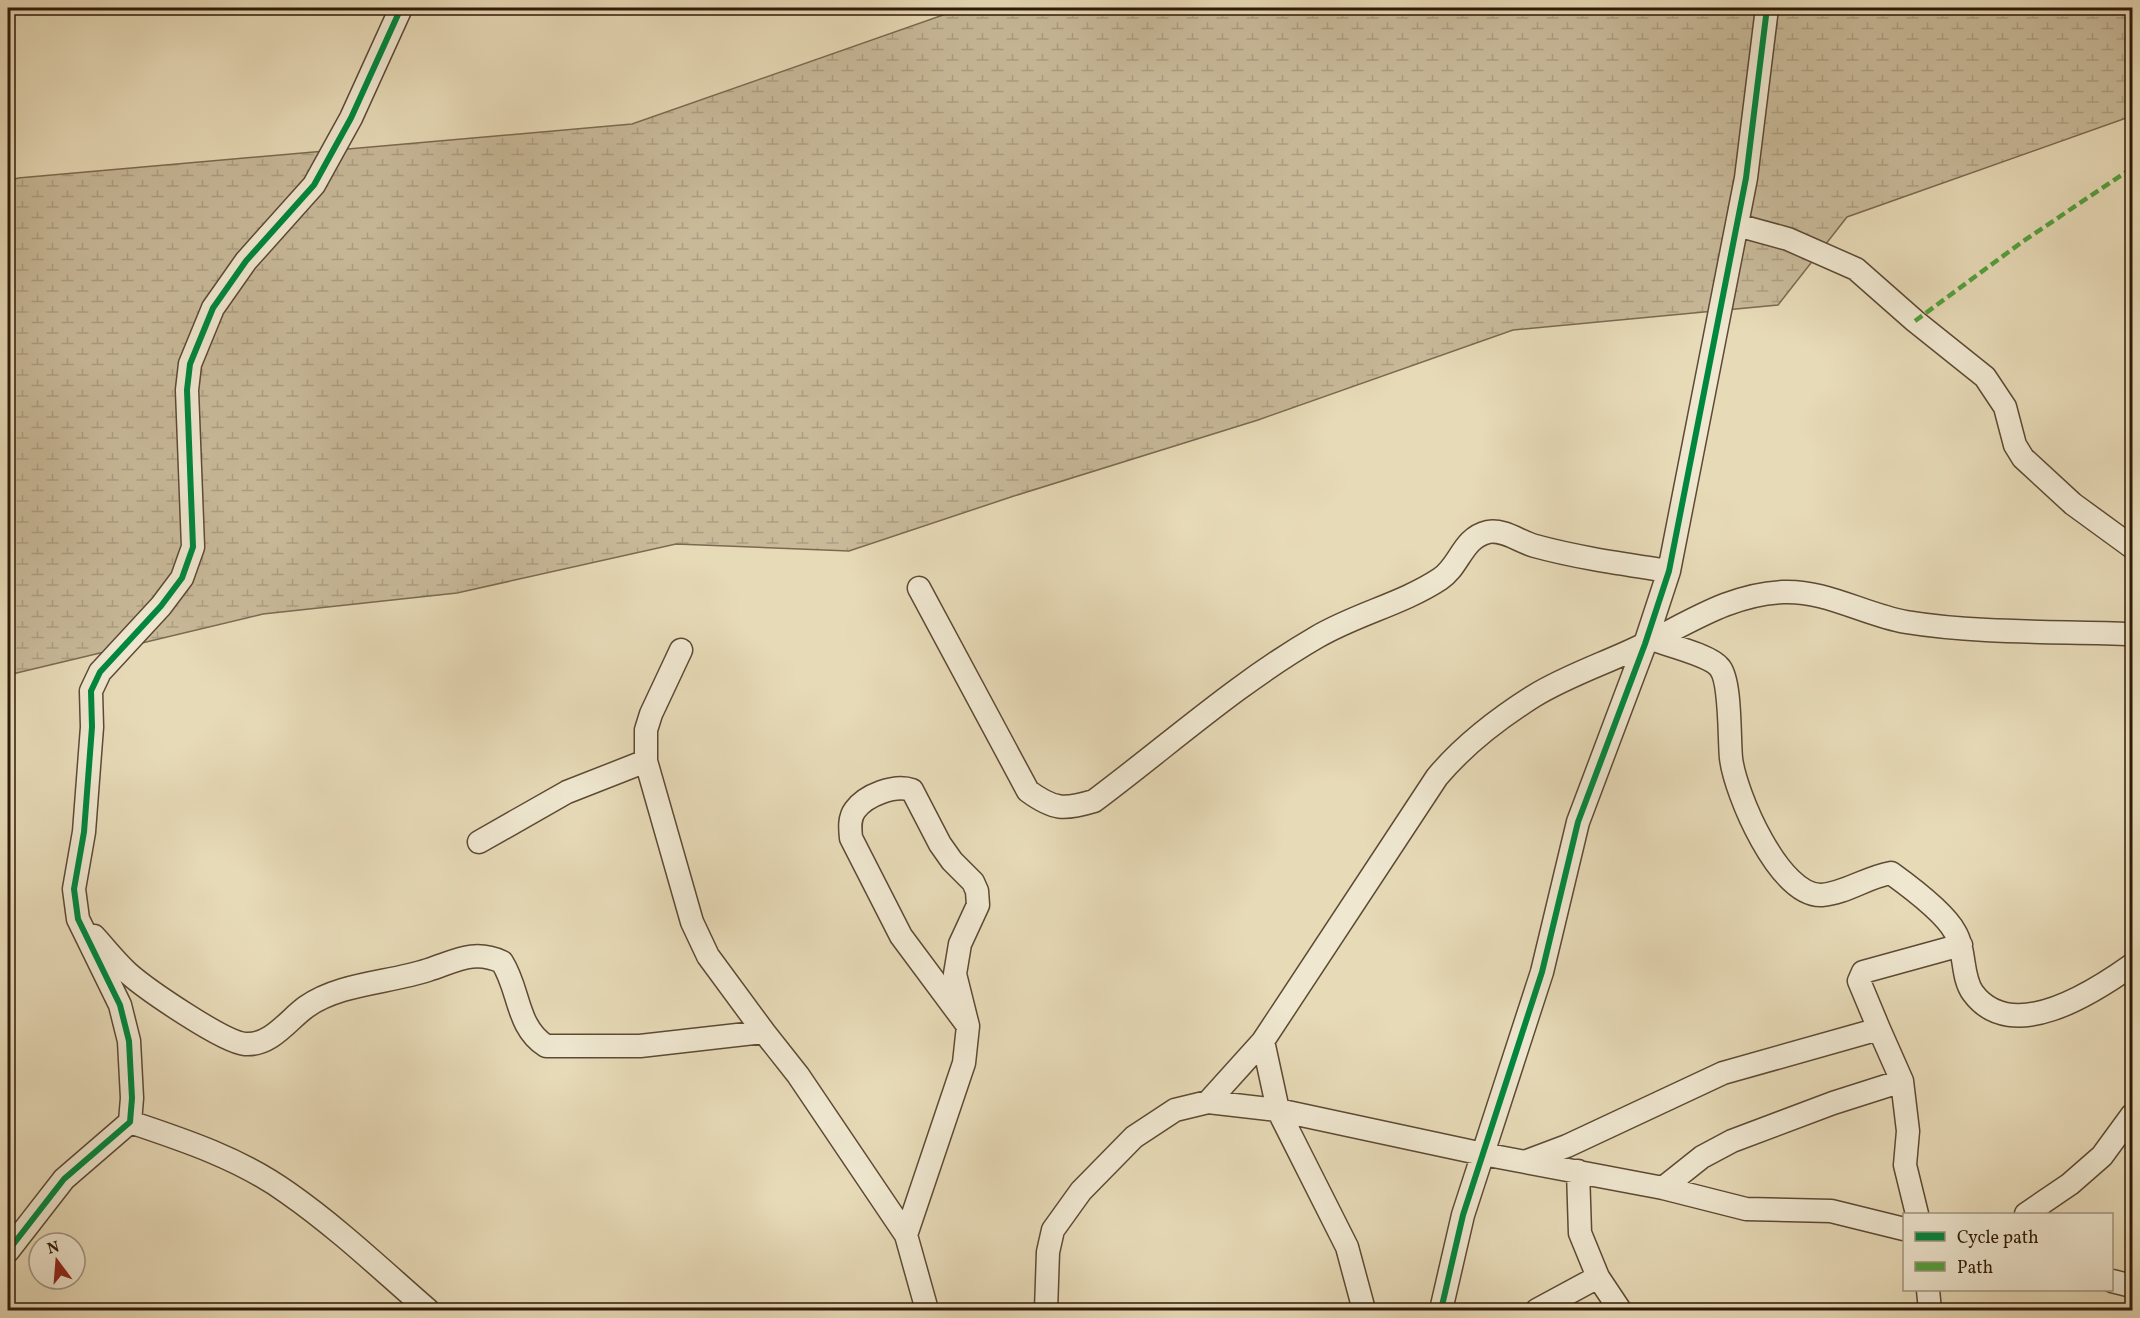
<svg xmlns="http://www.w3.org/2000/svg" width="2140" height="1318" viewBox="0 0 2140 1318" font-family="Vollkorn,serif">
<defs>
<pattern id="wetland-marsh" width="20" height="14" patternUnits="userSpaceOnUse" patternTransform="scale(1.5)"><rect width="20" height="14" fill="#c8b999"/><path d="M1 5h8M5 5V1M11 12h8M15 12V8" fill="none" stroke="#ac9e82"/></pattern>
</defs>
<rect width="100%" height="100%" fill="#e7dab7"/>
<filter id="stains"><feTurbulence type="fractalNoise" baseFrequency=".00333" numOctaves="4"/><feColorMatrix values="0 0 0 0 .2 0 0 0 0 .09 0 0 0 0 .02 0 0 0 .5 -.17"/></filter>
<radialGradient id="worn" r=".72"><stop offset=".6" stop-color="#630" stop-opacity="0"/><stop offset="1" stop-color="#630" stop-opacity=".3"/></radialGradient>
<!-- wetland -->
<path fill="url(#wetland-marsh)" stroke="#7c6a50" stroke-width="1.5" d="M963,8H2132V116L1847,217L1778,305L1513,330L1258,420L1014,496L849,551L676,544L457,593L263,614L8,675V182L18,178L632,124Z"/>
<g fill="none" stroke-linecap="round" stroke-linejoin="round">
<defs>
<path id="street" d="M1737,225L1788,239L1856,269L1915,321L1985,377L2005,407L2015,445L2023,458L2073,504L2132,547
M919,588L1028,791C1054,810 1064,810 1094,801C1169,745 1236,684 1317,637C1356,614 1402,604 1440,579C1460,566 1462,538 1488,532C1504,529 1520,542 1535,546C1579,558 1624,564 1669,571
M1654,640C1668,645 1712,656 1720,668C1731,682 1729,738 1731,758C1735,793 1779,897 1822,895C1846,893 1867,877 1891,873C1909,886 1945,913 1955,932C1966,950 1961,977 1973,993C2012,1046 2094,992 2132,965
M681,650L651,714L646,730V761L692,922L708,956L764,1032
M479,842L567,792L646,761
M94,936C105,948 116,962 128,973C146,989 223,1042 245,1044C271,1046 288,1020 306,1007C340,983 389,983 428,970C456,961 474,949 502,962C520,990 516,1027 546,1046H640L764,1032L798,1075L906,1235L927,1310
M1879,1029L1859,981L1863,972L1961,945
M1263,1041L1278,1110L1347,1247L1364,1310
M1208,1102L1263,1041L1437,777C1463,746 1499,718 1534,696C1568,675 1609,662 1645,644C1690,622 1731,594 1783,592C1826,590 1865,615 1906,622C1980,634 2058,631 2132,634
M130,1122C184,1140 241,1159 288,1193C338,1228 382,1270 428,1310
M1527,1161L1567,1146L1723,1073L1879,1029L1902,1081L1908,1131L1905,1165L1917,1214
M1663,1188L1702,1157L1732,1141L1833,1103L1902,1081
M2026,1214L2070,1184L2102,1156L2132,1115
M906,1235L964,1063L968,1026L955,974L960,944L978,905L977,891L973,882L952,861L940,844L912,790C895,784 866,795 855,810C849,818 850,828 851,838L901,936L968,1026
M8,1251L64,1179L130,1122L132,1098L129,1041L120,1005L78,919L74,889L84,832L92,727L91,691L100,672L161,606L182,578L193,547L187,390L190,364L213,308L246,261L314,185L351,118L401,8
M1598,1277L1620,1310
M2112,1281L2132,1286
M1928,1290L1930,1310
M1046,1310L1048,1252L1053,1230L1081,1191L1134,1137L1175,1110L1208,1102L1278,1110L1483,1154L1663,1188L1746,1209L1831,1211L1904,1229
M1441,1310L1463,1215L1542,972L1578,822L1645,644L1669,571L1746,178L1767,8
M1537,1310L1598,1277L1580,1233L1578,1171"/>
</defs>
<!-- street casing -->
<use href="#street" stroke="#5d4a34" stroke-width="25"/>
<!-- street -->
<use href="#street" stroke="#efe7d0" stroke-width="22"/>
<!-- quiet -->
<path stroke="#52a13e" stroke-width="4.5" stroke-dasharray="9 4.5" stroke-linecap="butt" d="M1915,321L2022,242L2132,168"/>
<defs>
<path id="cycleway" d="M8,1251L64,1179L130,1122L132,1098L129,1041L120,1005L78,919L74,889L84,832L92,727L91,691L100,672L161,606L182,578L193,547L187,390L190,364L213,308L246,261L314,185L351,118L401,8
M1441,1310L1463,1215L1542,972L1578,822L1645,644L1669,571L1746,178L1767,8"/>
</defs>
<!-- cycleway casing -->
<use href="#cycleway" stroke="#efe7d0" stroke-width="10"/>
<!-- cycleway -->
<use href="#cycleway" stroke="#00873e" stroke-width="6"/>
</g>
<!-- margin -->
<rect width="2140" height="1318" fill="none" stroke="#e7dab7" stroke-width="30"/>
<rect x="9" y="9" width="2122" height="1300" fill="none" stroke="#2f1a08" stroke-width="3"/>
<rect x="15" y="15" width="2110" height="1288" fill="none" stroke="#2f1a08" stroke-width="1.5"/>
<!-- legend -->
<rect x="1903" y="1213" width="210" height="78" fill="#efe7d0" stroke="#a29580" stroke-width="1.5"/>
<rect x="1915" y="1232" width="30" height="9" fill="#00873e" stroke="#a29580" stroke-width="1.5"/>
<text x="1957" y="1243" font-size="18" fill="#2f1a08">Cycle path</text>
<rect x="1915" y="1262" width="30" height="9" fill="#52a13e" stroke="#a29580" stroke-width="1.5"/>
<text x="1957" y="1273" font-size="18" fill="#2f1a08">Path</text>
<!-- north arrow -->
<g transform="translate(57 1261) rotate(344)"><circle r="28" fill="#efe7d0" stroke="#a29580" stroke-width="1.5"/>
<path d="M0-4.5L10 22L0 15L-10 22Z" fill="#8f2418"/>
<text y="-9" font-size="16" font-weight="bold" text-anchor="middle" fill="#2f1a08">N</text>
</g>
<rect width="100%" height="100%" filter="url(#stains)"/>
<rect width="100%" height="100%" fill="url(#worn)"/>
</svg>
